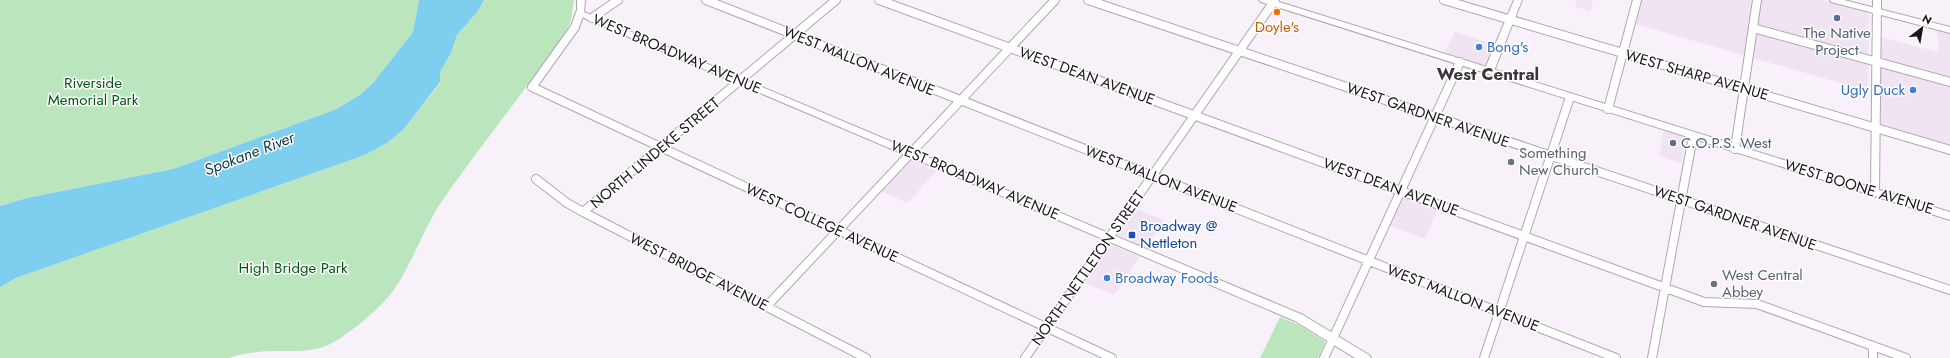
<svg xmlns="http://www.w3.org/2000/svg" width="1950" height="358" viewBox="0 0 1950 358" font-family="Jost,sans-serif">
<rect width="100%" height="100%" fill="#f9f1fa"/>
<!-- built -->
<path fill="#f1e4f2" d="M1577,0H1593L1590,11L1575,7Z
M1641,0H1823L1865,11L1869,15L1868,91L1635,24Z
M1937,30L1950,34V78L1887,60L1881,57L1880,37L1939,52Z
M1455,32L1494,44L1486,64H1481L1444,53Z
M1881,67L1950,85V147L1881,125Z
M1664,130L1686,137L1681,163L1659,156Z
M912,159L937,171L907,203L881,191Z
M1403,195L1438,208L1425,239L1388,225L1401,197Z
M1137,209L1164,220L1146,247L1118,235Z
M1112,245L1140,257L1114,295L1085,283Z"/>
<!-- green -->
<path fill="#bbe6bd" d="M0,0H419L413,32L373,83L361,94L337,109L173,169L27,198L0,206Z
M484,0H574L571,20L567,30C528,88 482,143 442,201C423,229 413,263 393,291C381,308 345,338 326,346C309,352 296,351 278,351C261,351 244,353 228,358H0V287L16,278L365,155L387,143L404,129L440,83V72L451,53L457,35L478,11Z
M1280,317L1299,325L1324,341L1325,344L1318,358H1260Z"/>
<!-- water -->
<path fill="#7dceef" d="M419,0H484L478,11L457,35L451,53L440,72V82L404,129L387,143L365,155L16,278L0,287V206L27,198L173,169L337,109L361,94L373,83L413,32Z"/>
<g fill="none" stroke-linecap="round" stroke-linejoin="round">
<defs>
<path id="minor" d="M706,0L1616,358
M879,0L1704,302L1757,304L1906,358
M1088,0L1950,290
M1444,0L1950,150
M580,13L575,27L532,87L1112,358
M592,18L618,0
M1753,28L1950,82
M1608,109L1637,0
M1735,149L1757,0
M536,179L567,203L583,212L866,358
M1875,192L1877,0
M583,212L836,0
M766,307L1055,0
M1873,346V358
M1025,358L1275,0
M1324,358L1460,62
M1484,358L1570,97
M1652,358L1693,136"/>
<path id="tertiary" d="M577,0H585L584,12L1303,315L1369,355L1371,358H1355L1295,321L577,15Z
M1514,0H1522L1494,71L1492,73H1486L1484,71Z
M1830,0H1844L1950,27V33L1831,2Z"/>
<path id="secondary" d="M1259,0H1273L1950,212V220L1261,2Z"/>
</defs>
<!-- minor casing -->
<use href="#minor" stroke="#aea7af" stroke-width="10"/>
<!-- tertiary casing -->
<use href="#tertiary" stroke="#aea7af" stroke-width="2"/>
<!-- secondary casing -->
<use href="#secondary" stroke="#aea7af" stroke-width="2"/>
<!-- minor -->
<use href="#minor" stroke="#fff" stroke-width="8"/>
<!-- tertiary -->
<use href="#tertiary" fill="#fff" fill-rule="evenodd"/>
<!-- secondary -->
<use href="#secondary" fill="#fff" fill-rule="evenodd"/>
</g>
<!-- markers -->
<circle fill="#e8710a" stroke="#fff" stroke-width="1.5" cx="1277" cy="12" r="4"/>
<g fill="#5c6f8a" stroke="#fff" stroke-width="1.5">
<circle cx="1837" cy="18" r="4"/>
<circle cx="1673" cy="143" r="4"/>
</g>
<g fill="#3f7fe0" stroke="#fff" stroke-width="1.5">
<circle cx="1479" cy="47" r="4"/>
<circle cx="1913" cy="90" r="4"/>
<circle cx="1107" cy="278" r="4"/>
</g>
<g fill="#6b7280" stroke="#fff" stroke-width="1.5">
<circle cx="1511" cy="162" r="4"/>
<circle cx="1714" cy="284" r="4"/>
</g>
<rect fill="#1a4fb4" stroke="#fff" stroke-width="1.5" x="1128" y="231" width="8" height="8" rx="2"/>
<g text-anchor="middle" stroke-width="3" stroke-linejoin="round" paint-order="stroke">
<!-- food labels -->
<g font-size="15" fill="#c56008" stroke="#fff">
<text x="1277" y="32">Doyle's</text>
</g>
<!-- service labels -->
<g font-size="15" fill="#4e5e75" stroke="#fff">
<text x="1837" y="38">The Native<tspan x="1837" dy="17">Project</tspan></text>
<text x="1681" y="148" text-anchor="start">C.O.P.S. West</text>
</g>
<!-- shop labels -->
<g font-size="15" fill="#366cbe" stroke="#fff" text-anchor="start">
<text x="1487" y="52">Bong's</text>
<text x="1905" y="95" text-anchor="end">Ugly Duck</text>
<text x="1115" y="283">Broadway Foods</text>
</g>
<!-- street labels -->
<g font-size="15" fill="#1a171a" stroke="#fff">
<text transform="translate(677 54) rotate(23)" y="5">WEST BROADWAY AVENUE</text>
<text transform="translate(859 61) rotate(22)" y="5">WEST MALLON AVENUE</text>
<text transform="translate(1697 75) rotate(16)" y="5">WEST SHARP AVENUE</text>
<text transform="translate(1087 76) rotate(20)" y="5">WEST DEAN AVENUE</text>
<text transform="translate(1428 115) rotate(19)" y="5">WEST GARDNER AVENUE</text>
<text transform="translate(655 153) rotate(-40)" y="5">NORTH LINDEKE STREET</text>
<text transform="translate(1161 179) rotate(21)" y="5">WEST MALLON AVENUE</text>
<text transform="translate(975 180) rotate(23)" y="5">WEST BROADWAY AVENUE</text>
<text transform="translate(1391 187) rotate(20)" y="5">WEST DEAN AVENUE</text>
<text transform="translate(1859 187) rotate(17)" y="5">WEST BOONE AVENUE</text>
<text transform="translate(1735 218) rotate(19)" y="5">WEST GARDNER AVENUE</text>
<text transform="translate(822 223) rotate(25)" y="5">WEST COLLEGE AVENUE</text>
<text transform="translate(1088 268) rotate(-55)" y="5">NORTH NETTLETON STREET</text>
<text transform="translate(699 272) rotate(27)" y="5">WEST BRIDGE AVENUE</text>
<text transform="translate(1463 298) rotate(21)" y="5">WEST MALLON AVENUE</text>
</g>
<!-- park labels -->
<g font-size="15" fill="#005717" stroke="#fff">
<text x="93" y="88">Riverside<tspan x="93" dy="17">Memorial Park</tspan></text>
<text x="293" y="273">High Bridge Park</text>
</g>
<!-- worship labels -->
<g font-size="15" fill="#5b616d" stroke="#fff" text-anchor="start">
<text x="1519" y="158">Something<tspan x="1519" dy="17">New Church</tspan></text>
<text x="1722" y="280">West Central<tspan x="1722" dy="17">Abbey</tspan></text>
</g>
<!-- transit labels -->
<g font-size="15" fill="#164399" stroke="#fff" text-anchor="start">
<text x="1140" y="231">Broadway @<tspan x="1140" dy="17">Nettleton</tspan></text>
</g>
<!-- water labels -->
<g font-size="16" font-style="italic" fill="#123745" stroke="#fff">
<text transform="translate(249 153) rotate(-21)" y="6">Spokane River</text>
</g>
<!-- quarter labels -->
<g font-size="17" font-weight="bold" fill="#3c363c" stroke="#fff">
<text x="1488" y="80">West Central</text>
</g>
</g>
<!-- north arrow -->
<g transform="translate(1922 28) rotate(31)" stroke="#ffffff" stroke-width="3" paint-order="stroke">
<path d="M0-3L7 15L0 10L-7 15Z" fill="#1a171a"/>
<text y="-6" font-size="11" font-weight="bold" text-anchor="middle" fill="#1a171a">N</text>
</g>
</svg>
